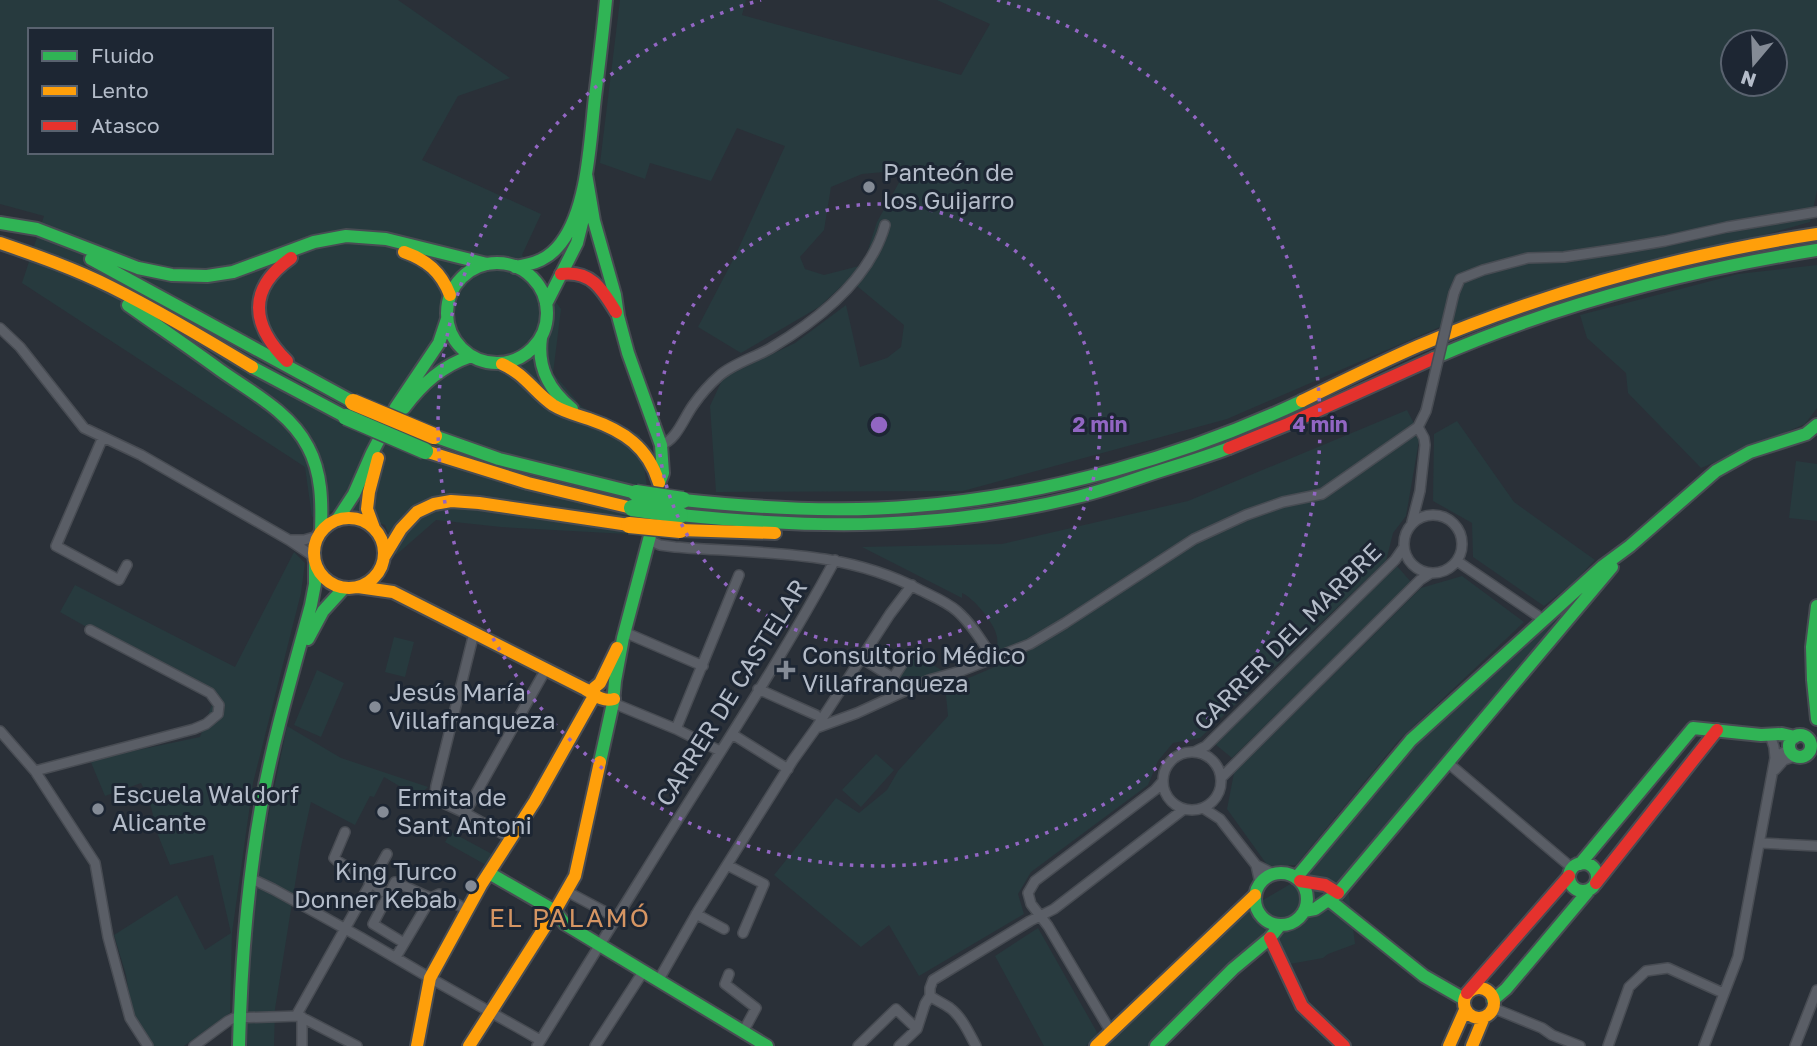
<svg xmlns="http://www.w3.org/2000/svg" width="1817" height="1046" viewBox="0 0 1817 1046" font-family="'Golos Text',sans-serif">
<rect width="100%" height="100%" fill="#2a3038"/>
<!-- green -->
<path fill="#273a3e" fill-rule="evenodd" d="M0,0H398L510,78L458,96L422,160L541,214L522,255L561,309L553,373L582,407L640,435L647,487L627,534L501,527L436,520L396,555L385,525L335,510L312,517L305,467L22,283L44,216L0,204ZM30,30H271V152H30Z
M620,0H746L742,15L961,75L990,24L937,0H1817V191L1810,222L1440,327L1227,419L963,491L716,492L710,406L723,378L795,343L846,305L860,367L887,358L901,347L904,325L857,286L862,267L819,307L741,353L698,327L736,254L785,146L737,128L711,181L650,163L645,179L600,163ZM1733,42H1775V84H1733ZM906,170L877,222L863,265L824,275L805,269L800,257L824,230L831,187L862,174Z
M1817,265V408L1805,424L1701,468L1628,393L1626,373L1587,338L1580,315L1738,274Z
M1407,410L1420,435L1406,516L1393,533L1386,561L1200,738L1173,743L1158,761L1148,785L1031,872L1018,894L1024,914L919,976L889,925L861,947L774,875L836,798L859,813L887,790L898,771L948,716L945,685L971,677L997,666C997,657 998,646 997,637C995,624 974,598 962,593V598L862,547L1002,544L1188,501Z
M1457,421L1514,502L1595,560L1573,583L1544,606L1473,557L1472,523L1433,501L1434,434Z
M1796,461L1817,464V521L1789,518Z
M294,552L305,563L301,593L253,783L232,933L230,1013L184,1046H150L133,1019L126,975L114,935L177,895L205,950L231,933L213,855L170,865L158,835L149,799L141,783L105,796L90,760L200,737L214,699L60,612L75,585L235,667Z
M1397,566L1411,582L1232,758L1215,744Z
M1462,576L1524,622L1399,740L1296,865L1268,866L1227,809L1234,773L1421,588Z
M1584,591L1348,888L1355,944L1328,954L1323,958L1290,964L1262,940L1152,1046H1106L1246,910L1309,873L1416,739Z
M394,637L414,642L405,677L385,672Z
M916,655L943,671L901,685L896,682Z
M317,670L344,683L321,737L294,725Z
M287,726L341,758L428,787L418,797L384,777L374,797L370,796L355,825L311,802L301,847L275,1009L274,1046H245L249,954L259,861Z
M876,754L894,770L861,807L842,790Z
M451,832L492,854L486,865L445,842Z
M1038,928L1098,1034L1086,1046H1044L995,956Z"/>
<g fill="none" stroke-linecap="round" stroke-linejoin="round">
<defs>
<path id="street" d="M1454,293L1460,279L1483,270L1528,258L1564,257L1618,249L1665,241L1727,227L1817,212
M0,328L20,347L84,428L141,455L289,540L313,556
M103,437L56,546L119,580L127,565
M661,445C677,440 684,417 694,404C701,394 710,384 719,376C732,364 756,357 771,348C818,320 870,279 885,225
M1404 544a29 29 0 1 1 58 0a29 29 0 1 1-58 0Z
M1412,522L1420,491L1425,445L1424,438L1418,427
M289,540H304L318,536
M649,540L660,545L675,547C760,554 843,549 920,590C932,596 947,602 957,611C972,624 982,642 993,658
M1457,561L1544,620
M624,632L703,666
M474,633L436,786L435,795L441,802L465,813L512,839
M861,658L893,678L908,655
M758,689L816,715
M613,703L676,729L720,751
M816,728L857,713L929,680L961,671L1030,644L1065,623L1194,539L1246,515L1283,502L1322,494L1418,427L1426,411
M676,729L739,575
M0,731L35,771L95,863L108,937L130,1018L148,1046
M732,734L788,769
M1771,738L1774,747L1775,758
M1196,751L1206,746L1395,560L1404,547
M1163 781a29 29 0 1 1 58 0a29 29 0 1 1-58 0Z
M1447,762L1572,868
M1775,770L1784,760L1796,756
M35,771L194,729L206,724L218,714L219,705L210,693L90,630
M1222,777L1420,580L1431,573
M1203,808L1220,819L1256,865L1260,883
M465,813L546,669
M345,832L334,858C343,867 355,869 365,877C373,884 379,890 389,895
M1761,843L1817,846
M727,865L764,884L743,933
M1256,865L1274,874
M642,877C707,771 776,669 835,560
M250,878L273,889L360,937L430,978L540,1040
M566,891L613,916
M696,914L724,929
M404,943L373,924L395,882L431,898L439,894L467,910
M396,957L431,898
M729,974L725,984L756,1008L743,1032
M658,981L698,911L793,760L816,728L890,614L912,585
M930,996V988L933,980L1030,921L1054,909L1184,809
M930,996C937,1001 943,1003 950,1008C962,1017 969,1033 976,1046
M1493,1008L1542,1028L1552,1035L1580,1046
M296,1016L387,854
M302,1017V1046
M1111,1032L1048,926L1031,904L1028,893L1035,881L1155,790L1163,781
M194,1046L228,1021L234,1018L299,1016L357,1046
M537,1046L645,872
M595,1046L643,972
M858,1046L896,1009L917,1029
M899,1046L917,1029L925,1004L930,996
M1608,1046L1629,987L1646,971L1668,968L1723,993
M1704,1046L1738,957L1775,758L1780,754L1790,749
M1795,1046L1817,990"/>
<path id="fast" d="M586,174L594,221L615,295L618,316L628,353L661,445L663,473L659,483
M0,223L37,229L138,268L172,275L207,276L233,272L314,242L346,236L386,239L487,264
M91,259L353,402
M447 313a50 50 0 1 1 100 0a50 50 0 1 1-100 0Z
M515,267C535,264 549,259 561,243C588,208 590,140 595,97C599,64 603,32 606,0
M546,304L577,243L587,203
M128,305C159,327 190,348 220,370C251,392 290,412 308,447C322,473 322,503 321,531
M541,338C537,368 549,390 572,409
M1434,358C1557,304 1685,271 1817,250
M252,367L346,417
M404,408C423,383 442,366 471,356
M434,436L499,459L636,493
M683,500C760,508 838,513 916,506C1045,496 1185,456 1302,401
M680,515C818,529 941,530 1077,497C1102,491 1125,483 1148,475C1175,466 1203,458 1229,448
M337,520L354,494L372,453L396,407L439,343L447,319
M1817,606L1812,647L1813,680L1817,719
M308,639L323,611L344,588
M1789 746a11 11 0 1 1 22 0a11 11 0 1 1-22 0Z
M600,762L613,703L615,681L623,638L651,532
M1569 877a14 14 0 1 1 28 0a14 14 0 1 1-28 0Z
M1580,864L1693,728L1761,735L1782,734L1795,737
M489,873L555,911L565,924L767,1046
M1255 899a26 26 0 1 1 52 0a26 26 0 1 1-52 0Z
M1296,878L1411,740L1603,566L1630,546L1716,471L1750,452L1806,434L1817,425
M1329,900L1424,976L1464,999
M1304,911L1315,909L1338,893L1612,567
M1493,1000L1506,989L1590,889
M239,1046C241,966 247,886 261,807C273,739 293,672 311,605L315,584V565
M1156,1046L1233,969L1270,938L1280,925"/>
<path id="slow" d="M0,243C38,256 75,269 111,287C159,311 206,339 252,367
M404,252C427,260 441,272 450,295
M502,364C525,374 534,392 553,405C564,412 577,415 589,419C624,431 648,447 659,483
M1302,401C1341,382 1379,363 1418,346C1546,292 1680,255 1817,234
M425,451L528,483L632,508
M314 553a35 35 0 1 1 70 0a35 35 0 1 1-70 0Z
M374,528L367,509L369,492L378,458
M680,530L775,533
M384,557L401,529L417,512L434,504L451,501L479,503L629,525
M358,587L393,592L585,689C595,695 602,702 614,699
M1464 1003a15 15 0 1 1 30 0a15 15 0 1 1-30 0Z
M417,1046L430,978L481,885L535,801L594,696V688L600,683L617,648
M469,1046L555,911L575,876L600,762
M1096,1046L1255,895
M1449,1046L1465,1010
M1472,1046L1484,1017"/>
<path id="jam" d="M561,274C591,270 602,289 616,312
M287,361C251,325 247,289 291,258
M1229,448L1288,424L1434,358
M1300,881L1325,885L1338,893
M1596,883L1717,730
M1270,938L1302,1006L1344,1046
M1467,993L1569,876"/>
</defs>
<!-- street casing -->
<use href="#street" stroke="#484c53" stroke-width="12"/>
<!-- fast casing -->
<use href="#fast" stroke="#484c53" stroke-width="16"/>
<!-- slow casing -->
<use href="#slow" stroke="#484c53" stroke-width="16"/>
<!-- jam casing -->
<use href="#jam" stroke="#484c53" stroke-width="16"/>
<!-- street -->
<use href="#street" stroke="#5a5e66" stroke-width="9"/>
<!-- fast -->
<use href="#fast" stroke="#30b455" stroke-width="12"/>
<!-- slow -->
<use href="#slow" stroke="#ff9f0a" stroke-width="12"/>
<!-- jam -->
<use href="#jam" stroke="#e5322d" stroke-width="12"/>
<defs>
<path id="street-bridge" d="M1426,411L1454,293"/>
<path id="fast-bridge" d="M346,417L425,451
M636,493L683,500
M632,508L680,515"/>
<path id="slow-bridge" d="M353,402L434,436
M629,525L680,530"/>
</defs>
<!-- street-bridge casing -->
<use href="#street-bridge" stroke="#484c53" stroke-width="12" stroke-linecap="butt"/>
<!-- fast-bridge casing -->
<use href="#fast-bridge" stroke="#474c53" stroke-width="19" stroke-linecap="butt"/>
<!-- slow-bridge casing -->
<use href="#slow-bridge" stroke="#474c53" stroke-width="19" stroke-linecap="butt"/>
<!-- street-bridge -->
<use href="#street-bridge" stroke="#5a5e66" stroke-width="9"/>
<!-- fast-bridge -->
<use href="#fast-bridge" stroke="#30b455" stroke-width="16"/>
<!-- slow-bridge -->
<use href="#slow-bridge" stroke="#ff9f0a" stroke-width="16"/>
</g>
<!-- distance rings -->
<g fill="none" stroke="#9266c3" stroke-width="3.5" stroke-dasharray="3.5 7">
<circle cx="879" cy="425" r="221"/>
<path d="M997 0A441 441 0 1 1 761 0"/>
</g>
<!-- markers -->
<g fill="#848b96" stroke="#1d2633" stroke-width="2.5">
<circle cx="869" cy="187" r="7"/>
<path d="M782.5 659.5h7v7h7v7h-7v7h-7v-7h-7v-7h7z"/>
<circle cx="375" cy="707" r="7"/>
<circle cx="98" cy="809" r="7"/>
<circle cx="383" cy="812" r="7"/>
<circle cx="471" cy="886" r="7"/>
</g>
<g text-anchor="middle" stroke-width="6" stroke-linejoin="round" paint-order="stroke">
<!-- poi labels -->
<g font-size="24" fill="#b4bcc9" stroke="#1d2633" text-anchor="start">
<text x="883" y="181">Panteón de<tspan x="883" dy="28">los Guijarro</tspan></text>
<text x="802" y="664">Consultorio Médico<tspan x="802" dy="28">Villafranqueza</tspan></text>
<text x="389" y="701">Jesús María<tspan x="389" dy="28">Villafranqueza</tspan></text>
<text x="112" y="803">Escuela Waldorf<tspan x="112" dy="28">Alicante</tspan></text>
<text x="397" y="806">Ermita de<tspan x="397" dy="28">Sant Antoni</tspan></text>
<text x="457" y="880" text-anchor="end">King Turco<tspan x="457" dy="28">Donner Kebab</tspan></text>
</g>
<!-- street labels -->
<g font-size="24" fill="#b4bcc9" stroke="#1d2633">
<text transform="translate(1288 637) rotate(-45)" y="8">CARRER DEL MARBRE</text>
<text transform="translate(732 693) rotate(-58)" y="8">CARRER DE CASTELAR</text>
</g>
<!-- neighbourhood labels -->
<g font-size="26" letter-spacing="2" fill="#d59563" stroke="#1d2633">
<text x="570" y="927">EL PALAMÓ</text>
</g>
</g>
<circle cx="879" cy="425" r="10" fill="#9266c3" stroke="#1d2633" stroke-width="3.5"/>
<g font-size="21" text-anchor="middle" font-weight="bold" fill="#9266c3" stroke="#1d2633" stroke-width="6" stroke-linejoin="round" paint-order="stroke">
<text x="1100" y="432">2 min</text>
<text x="1320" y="432">4 min</text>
</g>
<!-- legend -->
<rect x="28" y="28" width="245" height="126" fill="#1d2633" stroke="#59626f" stroke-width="2"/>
<rect x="42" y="51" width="35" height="10" fill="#30b455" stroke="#59626f" stroke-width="2"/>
<text x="91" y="63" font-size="21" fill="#b4bcc9">Fluido</text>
<rect x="42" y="86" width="35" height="10" fill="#ff9f0a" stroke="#59626f" stroke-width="2"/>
<text x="91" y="98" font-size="21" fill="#b4bcc9">Lento</text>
<rect x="42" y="121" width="35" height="10" fill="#e5322d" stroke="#59626f" stroke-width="2"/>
<text x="91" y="133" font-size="21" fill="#b4bcc9">Atasco</text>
<!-- north arrow -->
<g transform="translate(1754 63) rotate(199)"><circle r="33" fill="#1d2633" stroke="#59626f" stroke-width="2"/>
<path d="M0-5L12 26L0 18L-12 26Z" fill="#848b96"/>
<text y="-10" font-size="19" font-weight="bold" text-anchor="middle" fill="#b4bcc9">N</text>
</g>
</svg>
